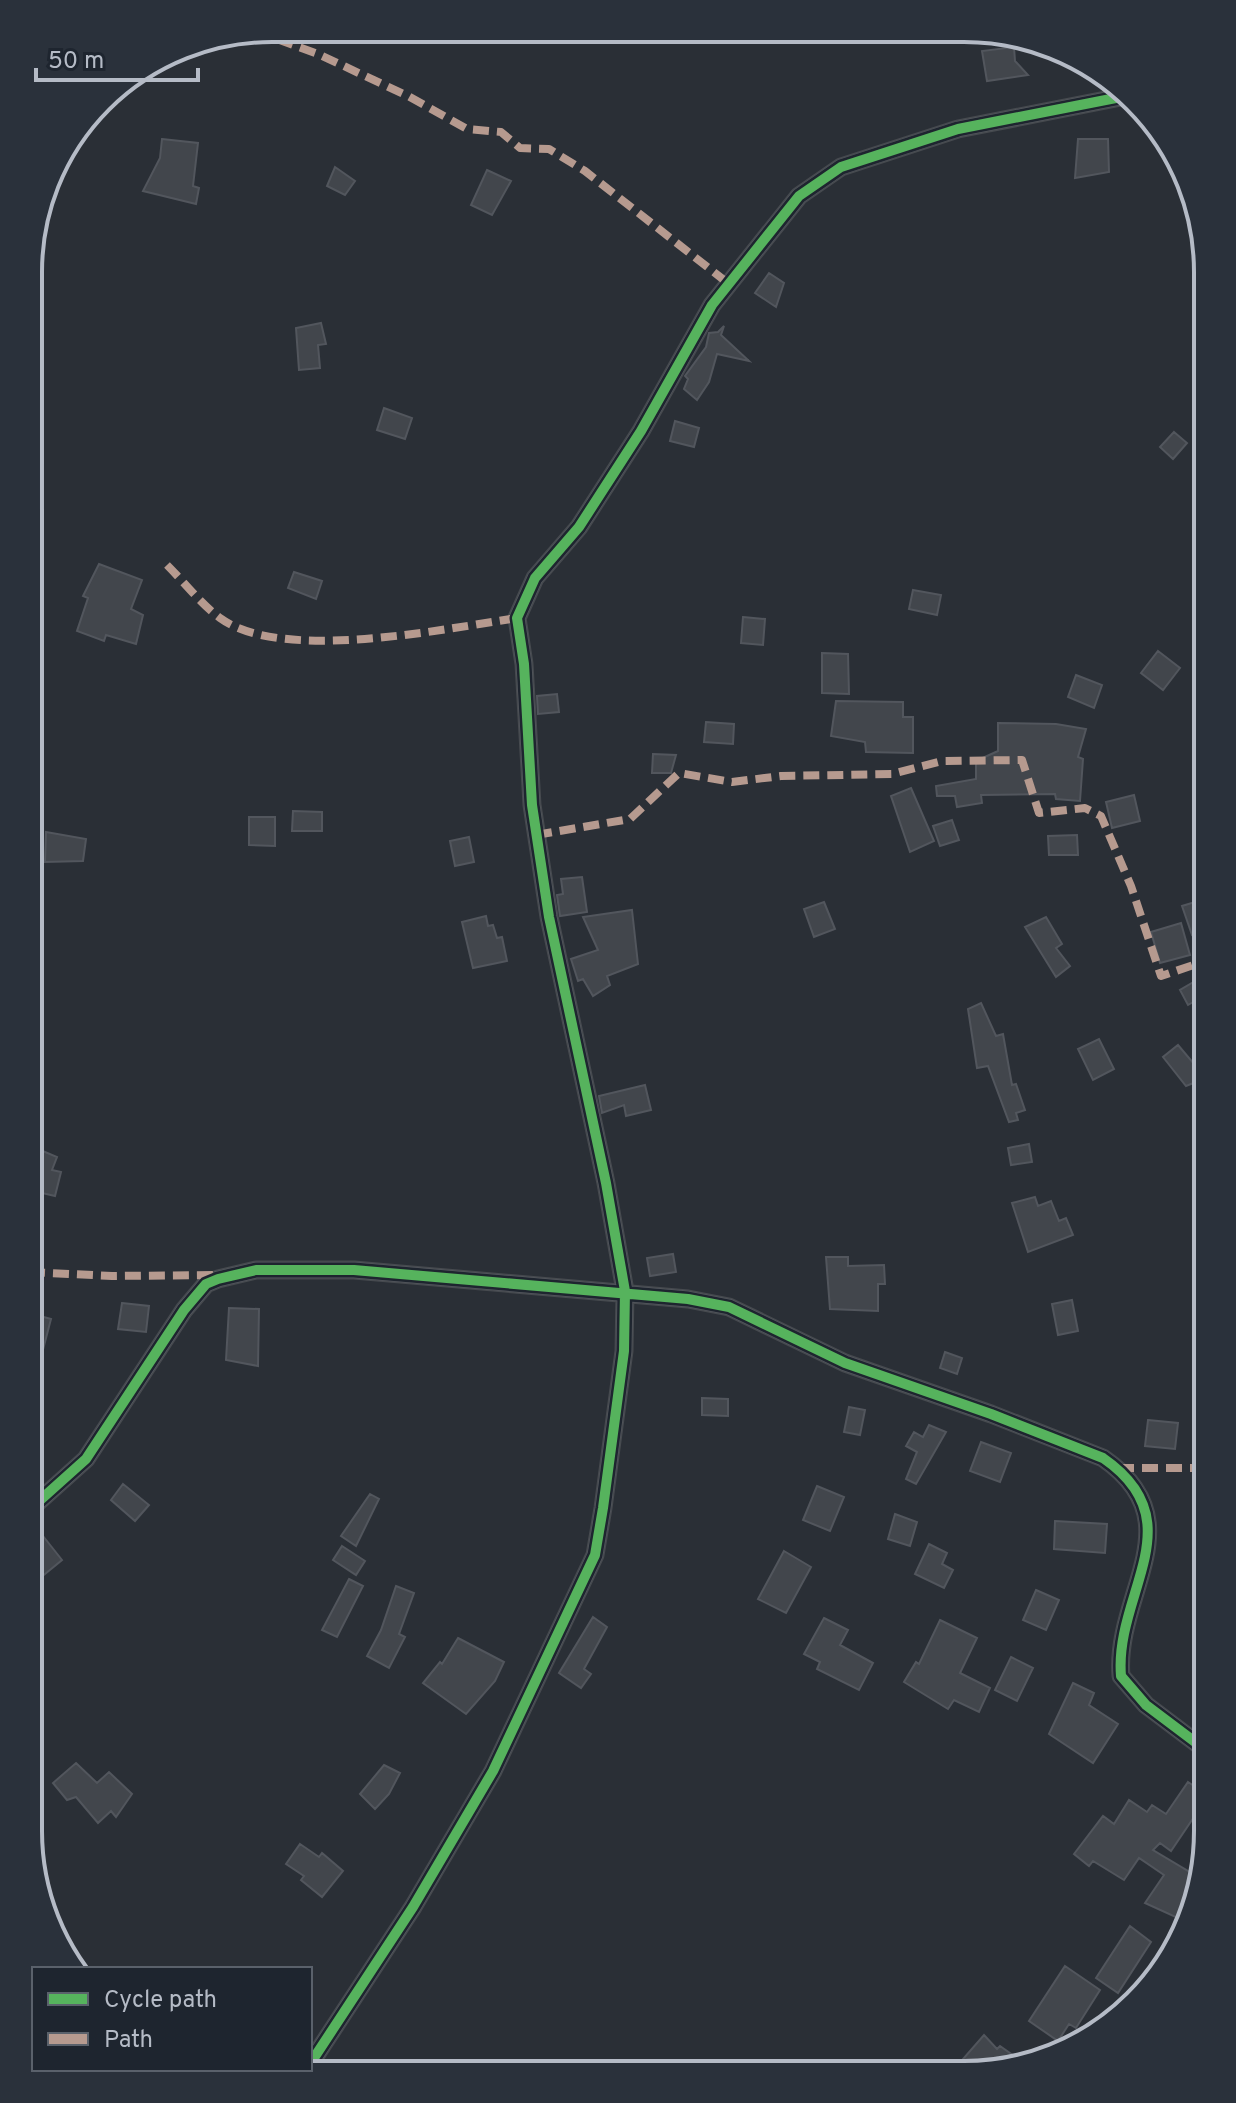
<svg xmlns="http://www.w3.org/2000/svg" width="1236" height="2103" viewBox="0 0 1236 2103" font-family="Overpass,sans-serif">
<rect width="100%" height="100%" fill="#2a2f36"/>
<!-- building -->
<path fill="#42464c" stroke="#52565d" stroke-width="2" d="M1014,47L1015,61L1028,75L987,81L982,51Z
M162,139L198,143L193,186L199,188L196,204L143,191L160,158Z
M1078,139H1108L1109,172L1075,178Z
M335,167L355,181L345,195L327,186Z
M487,170L511,181L492,215L471,205Z
M769,273L784,283L776,307L755,293Z
M321,323L326,344L318,345L320,368L299,370L296,328Z
M724,326L721,335L749,361L717,354L709,382L697,400L684,389L688,379L685,376L706,347L709,333L718,332Z
M384,408L412,418L405,439L377,430Z
M675,421L699,428L694,447L670,441Z
M1174,432L1187,443L1173,459L1160,447Z
M99,564L142,580L131,609L143,615L136,644L106,635L104,641L77,631L88,598L83,596Z
M294,572L322,581L316,599L288,588Z
M913,590L941,595L937,615L909,609Z
M743,617L765,619L763,645L741,643Z
M1158,651L1180,668L1163,690L1141,673Z
M822,653L848,654L849,694L822,693Z
M1076,675L1102,685L1094,708L1068,697Z
M557,694L559,712L538,714L537,696Z
M836,701L903,702V717H913V753L866,752L865,742L831,736Z
M706,722L734,724L733,744L704,742Z
M998,723L1056,724L1086,729L1078,757L1083,759L1080,801L1056,799L1055,794L981,795L982,803L957,807L955,796H937L936,786L976,779V761L998,751Z
M653,754L676,755L671,773H652Z
M911,788L934,841L910,852L891,796Z
M1134,795L1140,821L1112,828L1106,802Z
M293,811L322,812V831H292Z
M249,817H275V846L249,845Z
M952,820L959,840L940,846L933,826Z
M46,832L86,839L83,861L45,862Z
M1077,835L1078,855H1049L1048,836Z
M469,837L474,862L455,866L450,841Z
M582,877L587,912L560,916L557,895L563,894L561,879Z
M1208,898V930L1192,935L1182,906Z
M824,902L835,929L814,937L804,909Z
M632,910L638,964L607,976L610,985L593,996L583,979L578,981L571,959L598,950L583,917Z
M486,916L488,926L493,925L497,938L502,937L507,961L473,968L462,922Z
M1046,917L1062,944L1056,948L1070,966L1056,977L1025,927Z
M1181,923L1190,955L1160,963L1151,932Z
M1197,980H1204L1208,987V1017L1197,1000L1188,1005L1180,990Z
M981,1003L996,1036L1003,1034L1012,1085L1016,1084L1025,1110L1016,1113L1018,1120L1009,1122L988,1066L977,1068L968,1009Z
M1099,1039L1114,1069L1093,1080L1078,1049Z
M1178,1045L1206,1078L1186,1086L1163,1057Z
M645,1085L651,1110L626,1116L624,1105L602,1113L599,1096Z
M1029,1144L1032,1162L1011,1165L1008,1148Z
M38,1149L57,1157L52,1170L61,1172L55,1196L29,1190V1152L37,1154Z
M1035,1197L1038,1206L1051,1201L1059,1221L1066,1218L1073,1235L1028,1252L1012,1203Z
M673,1254L676,1272L650,1276L647,1258Z
M826,1257H848V1266L884,1265L885,1284H878V1311L830,1309Z
M1072,1300L1078,1331L1058,1335L1052,1304Z
M122,1303L149,1306L146,1332L118,1329Z
M229,1308L259,1309L258,1366L226,1360Z
M29,1313L51,1319L34,1384L29,1383Z
M945,1352L962,1358L957,1374L940,1368Z
M702,1398L728,1399V1416L702,1415Z
M849,1407L865,1410L860,1435L844,1432Z
M1148,1420L1178,1423L1175,1449L1145,1446Z
M929,1425L946,1432L916,1484L906,1479L917,1452L906,1446L914,1432L923,1437Z
M981,1442L1011,1453L1000,1482L970,1471Z
M123,1484L149,1505L135,1521L111,1500Z
M817,1486L844,1497L830,1531L803,1520Z
M370,1494L379,1499L356,1546L341,1536Z
M895,1514L917,1522L910,1546L888,1539Z
M1055,1521L1107,1524L1105,1553L1054,1549Z
M43,1536L62,1560L28,1588V1548Z
M929,1544L947,1553L942,1564L953,1570L944,1588L915,1574Z
M342,1546L365,1561L356,1575L333,1560Z
M784,1551L811,1567L786,1613L758,1599Z
M349,1579L363,1586L337,1637L322,1630Z
M396,1586L414,1593L399,1634L405,1637L389,1668L367,1656L381,1630Z
M1036,1590L1059,1600L1046,1630L1023,1620Z
M593,1617L607,1627L584,1669L591,1674L581,1688L559,1673Z
M824,1618L848,1630L840,1645L873,1663L859,1690L817,1669L820,1662L804,1654Z
M940,1620L977,1638L960,1673L990,1688L979,1712L954,1700L948,1709L904,1682L916,1662L919,1664Z
M458,1638L504,1662L495,1681L466,1714L423,1683L440,1662L442,1664Z
M1011,1657L1033,1668L1017,1701L995,1690Z
M1073,1683L1094,1693L1089,1705L1118,1724L1093,1763L1049,1734Z
M76,1763L97,1783L109,1772L132,1794L116,1817L111,1811L98,1823L76,1797L67,1800L53,1783Z
M384,1765L400,1773L389,1794L375,1809L360,1794Z
M1188,1782L1206,1794L1195,1809L1198,1811L1171,1851L1160,1843L1153,1850L1198,1877L1180,1919L1145,1903L1164,1875L1139,1858L1124,1880L1093,1861L1089,1866L1074,1854L1103,1816L1114,1824L1129,1800L1147,1812L1152,1805L1166,1814Z
M300,1844L319,1857L322,1853L343,1871L322,1897L301,1880L304,1876L286,1864Z
M1130,1926L1151,1942L1118,1993L1096,1978Z
M1065,1966L1100,1990L1076,2028L1069,2024L1058,2041L1029,2021Z
M984,2035L997,2049L1000,2046L1024,2063L949,2075Z"/>
<g fill="none" stroke-linecap="round" stroke-linejoin="round">
<defs>
<path id="street" d="M28,1511L86,1459L184,1310L206,1284L218,1279L256,1270H354L688,1299L729,1307L845,1363L991,1414L1103,1458C1196,1522 1114,1593 1121,1676L1146,1705L1207,1751
M310,2064L413,1907L493,1771L595,1555L603,1508L624,1351L625,1291L606,1183L549,917L532,805L524,664L517,618L535,578L579,527L641,431L712,305L799,196L841,167L958,129L1126,96"/>
</defs>
<!-- street casing -->
<use href="#street" stroke="#464a4f" stroke-width="19"/>
<!-- street -->
<use href="#street" stroke="#5a5d64" stroke-width="16"/>
<!-- quiet -->
<path stroke="#b69a8f" stroke-width="8" stroke-dasharray="16 8" stroke-linecap="butt" d="M255,31L318,54L408,96L467,129L501,132L520,148L549,149L585,171L729,284
M167,565C184,582 201,604 220,618C282,663 443,629 517,618
M536,835L630,819L679,773L732,782L781,776L892,774L942,761L1022,760L1039,813L1085,808L1101,816L1131,886L1161,976L1208,960
M29,1272L112,1276L214,1275
M1118,1468H1208"/>
<defs>
<path id="cycleway" d="M28,1511L86,1459L184,1310L206,1284L218,1279L256,1270H354L688,1299L729,1307L845,1363L991,1414L1103,1458C1196,1522 1114,1593 1121,1676L1146,1705L1207,1751
M310,2064L413,1907L493,1771L595,1555L603,1508L624,1351L625,1291L606,1183L549,917L532,805L524,664L517,618L535,578L579,527L641,431L712,305L799,196L841,167L958,129L1126,96"/>
</defs>
<!-- cycleway casing -->
<use href="#cycleway" stroke="#1e252f" stroke-width="15"/>
<!-- cycleway -->
<use href="#cycleway" stroke="#56b35d" stroke-width="10"/>
</g>
<!-- crop -->
<path d="M0 0H1236V2103H0ZM272 42H964A230 230 0 0 1 1194 272V1831A230 230 0 0 1 964 2061H272A230 230 0 0 1 42 1831V272A230 230 0 0 1 272 42Z" fill="#2a313b" fill-rule="evenodd"/>
<path fill="none" stroke="#b5bbc6" stroke-width="4" d="M272 42H964A230 230 0 0 1 1194 272V1831A230 230 0 0 1 964 2061H272A230 230 0 0 1 42 1831V272A230 230 0 0 1 272 42Z"/>
<!-- legend -->
<rect x="32" y="1967" width="280" height="104" fill="#1e252f" stroke="#5a616b" stroke-width="2"/>
<rect x="48" y="1993" width="40" height="12" fill="#56b35d" stroke="#5a616b" stroke-width="2"/>
<text x="104" y="2007" font-size="24" fill="#b5bbc6">Cycle path</text>
<rect x="48" y="2033" width="40" height="12" fill="#b69a8f" stroke="#5a616b" stroke-width="2"/>
<text x="104" y="2047" font-size="24" fill="#b5bbc6">Path</text>
<!-- scale -->
<path d="M36 68v12h162v-12" fill="none" stroke="#b5bbc6" stroke-width="4"/>
<text x="48" y="68" font-size="24" fill="#b5bbc6" stroke="#1e252f" stroke-width="6" paint-order="stroke">50 m</text>
</svg>
